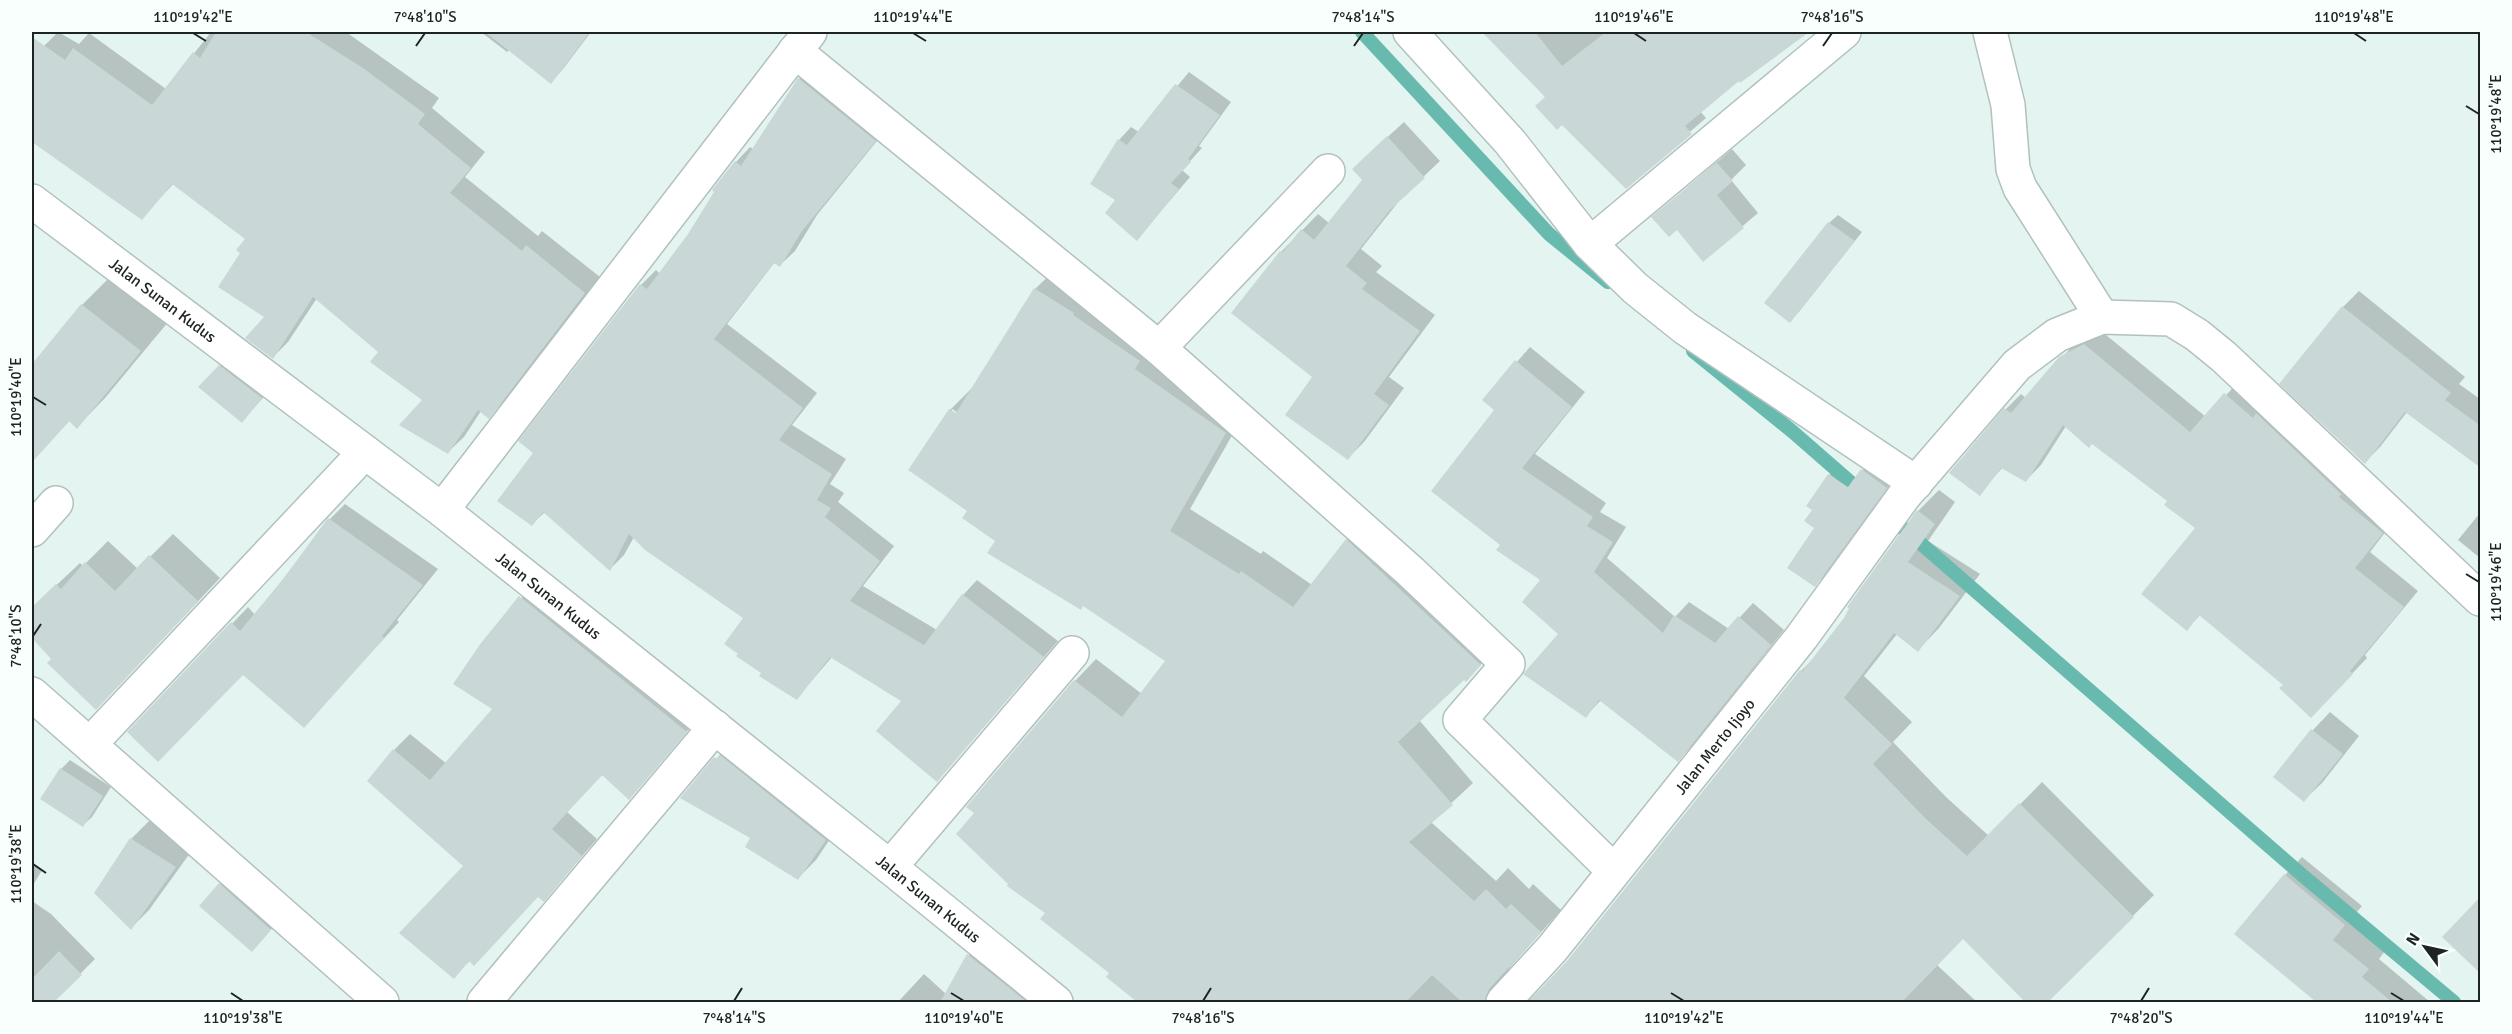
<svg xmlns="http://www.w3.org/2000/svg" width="2512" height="1034" viewBox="0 0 2512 1034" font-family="Signika,sans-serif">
<rect width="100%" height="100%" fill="#e4f4f1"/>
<!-- shadow -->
<path fill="#0003" fill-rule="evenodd" d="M58,32L79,44L89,33L166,89L211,32H346L439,98L432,108L485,152L465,177L538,236L542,231L600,277L504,401L489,417L481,411L464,437L448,452L424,400L380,351L317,298L288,342L273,357L266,317L242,253L247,238L174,183L142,218L32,140V119L41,104L32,97V63L44,46Z
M481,32H591L563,69L551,82L510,49L507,52Z
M1487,32H1803L1792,42L1739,79L1700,111L1706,118L1626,187Z
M814,64L889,126L817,215L795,251L780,265L775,262L727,324L817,393L792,425L846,459L830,484L844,493L838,502L894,546L863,586L937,630L963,595L977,580L1058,641L937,780L903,700L832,657L796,699L763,673L745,618L634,537L624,555L610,569L545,512L532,524L535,452L641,285L656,270L660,274L689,235L736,162L750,147L754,150L799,79Z
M1189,72L1231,102L1199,146L1202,148L1182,170L1190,177L1137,239L1118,200L1092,183L1119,140L1131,127L1139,132Z
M1404,122L1440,161L1403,196L1361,249L1382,266L1376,272L1435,315L1389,377L1404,388L1364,442L1347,459L1314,376L1233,313L1281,252L1318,214L1329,223L1364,180L1370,153Z
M1732,149L1746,165L1731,180L1758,213L1703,260L1677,228L1653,217Z
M1838,215L1862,232L1798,313L1829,223Z
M1057,268L1246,411L1190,509L1261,554L1263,551L1312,585L1347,540L1368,519L1487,659L1419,720L1473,783L1431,822L1496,881L1508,868L1529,889L1533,884L1561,910L1510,967L1506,975V985L1521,1000L1531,999L1568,962L1801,671L1820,652L1845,619L1918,511L1939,490L1955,502L1928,541L1980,574L1939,628L1918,650L1897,634L1864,676L1912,722L1893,742L1946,797L1989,836L2042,782L2154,895L2046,1002H2027L1963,937L1937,965L1977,1002H1139L1108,977L1111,973L1047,913L976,813L968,806L1075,681L1096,659L1142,694L1167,660L997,541L969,511L950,410L972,388L1035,289ZM952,409L963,416L952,413Z
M111,276L169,321L105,398L77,427L70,420L32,462V367L82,305Z
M2359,291L2465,377L2459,384L2480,399V466L2407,412L2380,447L2365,462L2281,383L2343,307Z
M2100,330L2206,417L2241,379L2397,517L2370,552L2418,591L2365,655L2367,658L2326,701L2285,684L2201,614L2187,629L2197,528L2169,501L2093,443L2066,426L2041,465L2025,481L2003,467L1979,494L2006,409L2021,394L2026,398L2077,341Z
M1530,347L1585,392L1535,454L1606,503L1600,512L1626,527L1607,558L1675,617L1689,602L1729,629L1753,603L1784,630L1692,746L1678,760L1601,700L1586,716L1543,580L1502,544L1497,409L1484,400Z
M238,349L279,380L242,421L220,366Z
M1871,461L1894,479L1824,576L1815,585L1816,528L1814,509L1808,505L1829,475L1838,466L1856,478Z
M345,504L438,569L397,620L399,622L319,710L243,673L129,732L248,607L255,615L330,519Z
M2480,513V558L2458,540Z
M173,534L220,578L119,685L53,659L32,636V608L80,563L83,566L108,541L138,569Z
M537,580L702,714L629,798L603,774L567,812L597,839L544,900L538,895L453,977L465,866L394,750L410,734L447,764L495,709L482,644Z
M2330,712L2359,736L2322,783L2304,800L2275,777L2313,730Z
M733,740L842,821L816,860L798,878L752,837L682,798Z
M70,760L111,787L92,817L83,825L61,769Z
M149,821L193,849L149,910L131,928V839Z
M2302,857L2362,906L2349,921L2385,951L2379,959L2430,1002H2318L2236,934L2285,875Z
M32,863L42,870L32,887Z
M237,867L288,911L252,950L220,884Z
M32,901L51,914L95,959L52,1002H32Z
M985,939L1060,1002H898L924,974L946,994L969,955Z"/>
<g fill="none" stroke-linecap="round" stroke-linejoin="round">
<!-- stream -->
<path stroke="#68baaf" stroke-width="14" d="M1362,32L1549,234L1608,282
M1693,351L1793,432L1864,494
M1888,515L2302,875L2454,1002"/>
</g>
<!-- building -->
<path fill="#c9d8d6" d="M216,32H306L363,68L425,114L418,124L471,168L450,193L522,251L526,245L585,293L489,419L478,410L448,454L399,425L422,400L370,362L378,352L313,297L273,359L245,338L264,317L218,287L240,253L236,250L245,239L172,184L142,220L32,142V37L65,60L73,48L152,105L193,52L200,58Z
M485,32H590L551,84Z
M1482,32H1535L1562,66L1606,32H1809L1740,83L1739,81L1685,126L1692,134L1626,189L1562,125L1557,130L1535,106L1545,97Z
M798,78L876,141L802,231L780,267L774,263L714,339L803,408L779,440L832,474L817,500L831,508L825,517L880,561L850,601L924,645L962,594L1044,657L937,782L876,731L901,701L830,657L797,700L759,676L761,673L736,656L738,654L724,644L743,618L645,550L629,534L610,571L543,512L532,526L497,501L533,453L518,441L640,284L647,289L688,234L714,192L712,190L735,161L741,166Z
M1175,84L1220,115L1188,159L1191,162L1171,183L1179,189L1137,241L1105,213L1115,200L1090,184L1118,139L1127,145Z
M1387,136L1425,178L1390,210L1346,266L1367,283L1362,289L1420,331L1374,394L1389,405L1348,460L1285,415L1312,377L1231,313L1280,251L1282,253L1301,229L1314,240L1362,180L1352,169Z
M1717,163L1733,181L1717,195L1744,228L1703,262L1677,230L1669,237L1651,217Z
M1828,222L1855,241L1790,323L1764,303Z
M1034,288L1074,313L1073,315L1140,361L1135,369L1226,433L1170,531L1239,574L1241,571L1293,607L1346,539L1481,665L1466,682L1464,680L1398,742L1453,805L1409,842L1474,901L1486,889L1506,909L1511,904L1541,932L1489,989L1485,1002H1462L1432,975L1406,1002H1137L1106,977L1109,973L1040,919L1045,913L1007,886L1008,884L956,834L974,813L966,807L1074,680L1122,717L1165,661L1083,606L1081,610L987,553L995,541L962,518L967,511L908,470L949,409L956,413Z
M81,304L141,351L77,429L69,421L32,462V364Z
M2342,306L2451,393L2445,400L2481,426V468L2405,412L2365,464L2279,384Z
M2084,344L2190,432L2224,393L2253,418L2256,413L2341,494L2339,497L2383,533L2355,568L2404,607L2350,671L2353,674L2311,718L2279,688L2283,685L2199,615L2187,631L2141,594L2195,528L2164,505L2167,501L2092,444L2089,448L2063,425L2026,482L2001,468L1980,496L1949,473L2004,408L2011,413L2059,357Z
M1515,360L1572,407L1522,468L1593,517L1587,526L1613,542L1594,572L1663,633L1674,615L1715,643L1738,616L1771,645L1678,762L1599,700L1586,718L1523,674L1558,634L1522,602L1540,580L1496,550L1500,545L1431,491L1494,410L1482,400Z
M219,365L262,398L242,423L198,387Z
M1861,469L1887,488L1815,587L1787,568L1814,528L1804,521L1812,510L1806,506L1828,474L1848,487Z
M1917,510L1935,524L1908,562L1960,596L1918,652L1894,633L1844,698L1892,744L1873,764L1925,818L1967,856L2019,803L2134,917L2048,1002H2025L1963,939L1902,1002H1528L1567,961L1800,670L1802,672L1844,618L1849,608L1847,607Z
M328,518L423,585L382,636L384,638L304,728L243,675L158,762L127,732L231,622L240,631L284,578Z
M149,555L198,601L96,710L47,663L51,659L32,638V607L56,584L61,589L85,562L115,591Z
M519,596L687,732L629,800L602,775L552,829L582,856L544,902L538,897L474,966L469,961L454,979L399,933L463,866L367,781L393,749L430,780L492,709L453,684L481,643Z
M2311,729L2343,754L2304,802L2273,777Z
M720,755L826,840L798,880L745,847L750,838L680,798L714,757L717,759Z
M60,768L103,796L83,827L40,799Z
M130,838L176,867L131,930L94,893Z
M2284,874L2345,925L2333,940L2369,969L2362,977L2392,1002H2316L2234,934Z
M219,883L271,930L252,952L199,906Z
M2481,896V974L2442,937Z
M59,951L82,975L54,1002H32V979Z
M967,954L1027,1002H940Z"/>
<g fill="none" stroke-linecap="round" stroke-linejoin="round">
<defs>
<g id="minor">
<path d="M1410,32L1510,142L1590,244L1635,288L1685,328L1916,483"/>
<path d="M1990,32L2008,105L2013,169L2020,188L2102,317"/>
<path d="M795,51L1159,348L1411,572L1508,664L1460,720L1614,871"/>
<path id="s1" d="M32,201L442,510L890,867L1056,1002"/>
<path d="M1590,244L1844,32"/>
<path d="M1159,348L1328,171"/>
<path d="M442,510L810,32"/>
<path d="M32,530L56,503"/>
<path d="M32,694L382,1002"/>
<path d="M90,744L365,452"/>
<path d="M890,867L1072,653"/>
<path d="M484,1002L715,727"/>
<path id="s2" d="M1503,1002L1552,949L1801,638L1904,496L2017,365L2057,335L2102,317L2171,319L2197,335L2224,357L2480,599"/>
</g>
</defs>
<!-- minor casing -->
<use href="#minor" stroke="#b2c1be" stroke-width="36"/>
<!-- minor -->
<use href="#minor" stroke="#fff" stroke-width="33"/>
</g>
<!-- ticks -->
<path fill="none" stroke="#1e2423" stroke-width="2" d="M193,33L206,41M913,33L926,41M1634,33L1646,41M2354,33L2366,41M416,46L425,33M1354,46L1363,33M1823,46L1832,33M2466,106L2479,114M33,397L46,405M2466,574L2479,582M33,636L41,624M33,864L46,873M231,993L243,1001M951,993L964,1001M1671,993L1684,1001M2391,993L2404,1001M734,1001L742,988M1203,1001L1211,988M2141,1001L2149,988"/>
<g text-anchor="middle" stroke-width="5" stroke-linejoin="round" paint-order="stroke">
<!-- street labels -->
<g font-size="16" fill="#1e2423" stroke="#f8fffd">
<text dy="6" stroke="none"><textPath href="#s1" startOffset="164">Jalan Sunan Kudus</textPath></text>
<text dy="6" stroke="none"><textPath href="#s1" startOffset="650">Jalan Sunan Kudus</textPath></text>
<text dy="6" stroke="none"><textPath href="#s2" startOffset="332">Jalan Merto Ijoyo</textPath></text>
<text dy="6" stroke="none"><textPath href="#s1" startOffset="1136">Jalan Sunan Kudus</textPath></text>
</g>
</g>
<!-- border -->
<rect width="2512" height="1034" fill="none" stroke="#f8fffd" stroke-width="66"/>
<!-- north arrow -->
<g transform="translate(2425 947) rotate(303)" stroke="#f8fffd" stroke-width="4.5" paint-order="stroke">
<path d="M0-4.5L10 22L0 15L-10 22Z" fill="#1e2423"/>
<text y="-9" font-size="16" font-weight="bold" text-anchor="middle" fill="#1e2423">N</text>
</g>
<rect x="33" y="33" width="2446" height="968" fill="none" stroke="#1e2423" stroke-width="2"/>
<g font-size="15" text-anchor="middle" fill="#1e2423">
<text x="193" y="22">110°19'42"E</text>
<text x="425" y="22">7°48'10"S</text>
<text x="913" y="22">110°19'44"E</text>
<text x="1363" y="22">7°48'14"S</text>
<text x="1634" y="22">110°19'46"E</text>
<text x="1832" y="22">7°48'16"S</text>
<text x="2354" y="22">110°19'48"E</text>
<text transform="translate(2496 114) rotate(-90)" y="5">110°19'48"E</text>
<text transform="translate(16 397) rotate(-90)" y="5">110°19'40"E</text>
<text transform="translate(2496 582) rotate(-90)" y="5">110°19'46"E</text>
<text transform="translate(16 636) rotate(-90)" y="5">7°48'10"S</text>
<text transform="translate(16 864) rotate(-90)" y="5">110°19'38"E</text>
<text x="243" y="1023">110°19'38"E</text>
<text x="734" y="1023">7°48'14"S</text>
<text x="964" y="1023">110°19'40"E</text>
<text x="1203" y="1023">7°48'16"S</text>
<text x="1684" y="1023">110°19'42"E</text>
<text x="2141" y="1023">7°48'20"S</text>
<text x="2404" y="1023">110°19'44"E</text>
</g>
</svg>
